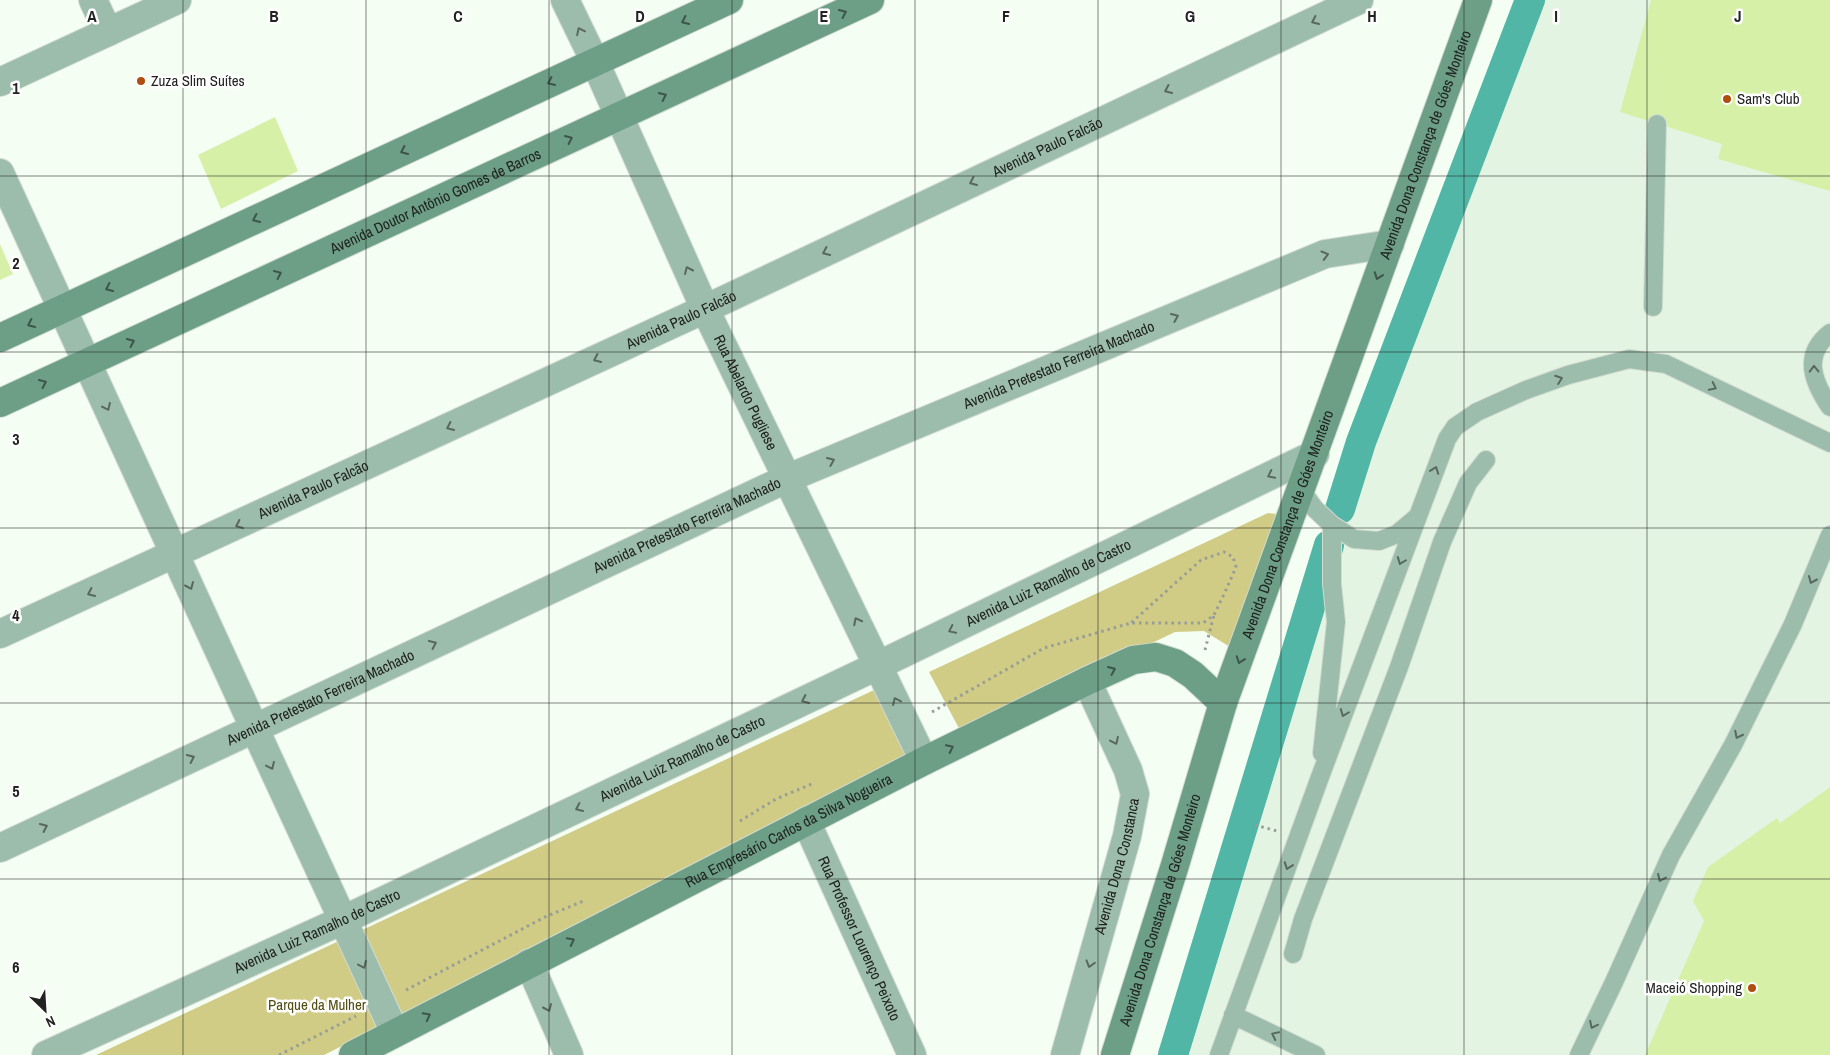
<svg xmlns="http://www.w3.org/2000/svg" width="1830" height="1055" viewBox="0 0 1830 1055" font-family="'Archivo Narrow',sans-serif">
<rect width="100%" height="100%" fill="#f4fef3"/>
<!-- built -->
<path fill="#e4f4e3" d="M1544,0H1830V1055H1189L1288,731L1362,470Z"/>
<!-- green -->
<path fill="#d0cb85" d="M1268,513L1285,515L1235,650L1204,631L1175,632L962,734L929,672Z
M874,690L909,761L324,1055H96Z"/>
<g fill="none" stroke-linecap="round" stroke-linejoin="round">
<!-- canal -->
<path stroke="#51b6a6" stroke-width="30" d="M1340,509L1361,442L1530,0
M1173,1055L1329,545"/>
</g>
<!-- building -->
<path fill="#d7f0a8" d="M1651,0H1830V191L1718,159L1722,144L1620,112Z
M275,117L298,171L221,209L198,155Z
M0,244L13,274L0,280Z
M1830,787V1055H1645L1704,921L1693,901L1708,867L1777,818L1780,823Z"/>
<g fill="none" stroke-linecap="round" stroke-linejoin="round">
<defs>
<path id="lane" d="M1653,307L1657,124
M1830,333C1802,355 1813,382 1830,407
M1301,490L1315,509L1332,525L1354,539L1379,541L1397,534L1416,518
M1322,753L1336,622L1332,584V525
M1293,954L1303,919L1399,667L1442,542L1468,483L1486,460
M1233,1015L1316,1055
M1219,1055L1320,777L1447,439L1455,427L1477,412L1526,390L1568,375L1629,359L1666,364L1830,443
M1579,1055L1614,982L1671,855L1733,745L1793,624L1830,535"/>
<g id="street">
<path d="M93,0L108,32"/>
<path id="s1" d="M565,0L595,62L705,309L924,761"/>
<path d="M0,82L177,0"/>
<path d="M0,173C132,459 262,747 395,1033"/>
<path id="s2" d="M0,634L705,309L1359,0"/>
<path id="s3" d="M806,821L912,1055"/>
<path id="s4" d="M0,848L786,479L1325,254L1390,244"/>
<path d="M529,963L569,1055"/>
<path id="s5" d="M46,1055L343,920L879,665L1315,454"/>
<path id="s6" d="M1065,1055L1127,836L1135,794L1128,770L1087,681"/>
</g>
<g id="secondary">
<path d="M0,338L729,0"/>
<path id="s7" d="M0,403L870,0"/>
<path id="s8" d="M353,1055L924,761L1087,681L1133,660L1156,657L1175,663L1193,675L1223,703"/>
<path id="s9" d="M1115,1055L1175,865L1223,703L1478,0"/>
</g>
</defs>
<!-- lane casing -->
<use href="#lane" stroke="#d2dbd1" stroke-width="20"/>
<!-- street casing -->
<use href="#street" stroke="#d2dbd1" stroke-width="30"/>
<!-- secondary casing -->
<use href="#secondary" stroke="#d2dbd1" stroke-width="30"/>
<!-- path -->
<path stroke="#979e96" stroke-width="3" stroke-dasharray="2.5 4" stroke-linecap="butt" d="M1205,650L1214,615
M932,712L1044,648L1131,623H1203L1214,615L1226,590L1236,567L1233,557L1224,552L1201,560L1131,623
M740,821L776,799L814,783
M1255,825L1277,831
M406,990L545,917L586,900
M279,1055L356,1016"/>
<!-- lane -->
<use href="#lane" stroke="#9cbdac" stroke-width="18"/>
<!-- street -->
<use href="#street" stroke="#9cbdac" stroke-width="28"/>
<!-- secondary -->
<use href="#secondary" stroke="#6c9f86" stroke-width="28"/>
</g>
<!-- one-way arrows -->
<defs><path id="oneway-chevron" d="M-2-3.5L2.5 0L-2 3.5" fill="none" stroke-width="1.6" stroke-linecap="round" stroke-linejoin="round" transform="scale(1.25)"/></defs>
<g stroke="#3e5549">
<use href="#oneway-chevron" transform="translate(843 13) rotate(-25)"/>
<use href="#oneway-chevron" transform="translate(685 21) rotate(155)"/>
<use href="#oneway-chevron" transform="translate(551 82) rotate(155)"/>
<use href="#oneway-chevron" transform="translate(663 96) rotate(-25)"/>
<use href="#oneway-chevron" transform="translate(569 139) rotate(-25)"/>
<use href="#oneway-chevron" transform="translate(404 151) rotate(155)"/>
<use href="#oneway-chevron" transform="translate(256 219) rotate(155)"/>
<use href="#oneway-chevron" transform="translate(278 274) rotate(-25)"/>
<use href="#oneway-chevron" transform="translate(1378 276) rotate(110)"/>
<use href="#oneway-chevron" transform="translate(109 288) rotate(155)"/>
<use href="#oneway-chevron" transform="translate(31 324) rotate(155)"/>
<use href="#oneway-chevron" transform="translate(131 342) rotate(-25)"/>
<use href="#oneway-chevron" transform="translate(43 383) rotate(-25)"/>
<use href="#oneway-chevron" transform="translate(1240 660) rotate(110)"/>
<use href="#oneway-chevron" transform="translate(1112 670) rotate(-24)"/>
<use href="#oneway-chevron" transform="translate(950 748) rotate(-26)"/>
<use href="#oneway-chevron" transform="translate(571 941) rotate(-27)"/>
<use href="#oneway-chevron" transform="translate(427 1016) rotate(-28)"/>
</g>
<g stroke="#58685f">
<use href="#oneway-chevron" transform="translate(1315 21) rotate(155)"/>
<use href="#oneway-chevron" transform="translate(580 31) rotate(-116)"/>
<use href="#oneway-chevron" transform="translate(1168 90) rotate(155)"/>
<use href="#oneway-chevron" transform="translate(973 182) rotate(155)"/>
<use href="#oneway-chevron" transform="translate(826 252) rotate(155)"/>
<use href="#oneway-chevron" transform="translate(1325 255) rotate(-16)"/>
<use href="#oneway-chevron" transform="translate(688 270) rotate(-114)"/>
<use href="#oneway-chevron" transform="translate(1175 317) rotate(-23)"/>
<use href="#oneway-chevron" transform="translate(597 359) rotate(155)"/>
<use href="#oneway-chevron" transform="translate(1814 369) rotate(-91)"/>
<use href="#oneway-chevron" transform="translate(1559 379) rotate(-20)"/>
<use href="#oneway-chevron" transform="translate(1713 387) rotate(26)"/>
<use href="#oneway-chevron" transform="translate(107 407) rotate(65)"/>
<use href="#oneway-chevron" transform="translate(450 427) rotate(155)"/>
<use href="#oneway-chevron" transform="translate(831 461) rotate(-23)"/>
<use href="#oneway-chevron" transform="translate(1435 470) rotate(-70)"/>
<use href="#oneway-chevron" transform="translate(1271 475) rotate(154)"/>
<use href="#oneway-chevron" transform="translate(239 525) rotate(155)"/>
<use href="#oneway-chevron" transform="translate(1401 561) rotate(111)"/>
<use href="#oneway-chevron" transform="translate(1812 580) rotate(114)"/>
<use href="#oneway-chevron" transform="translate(190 586) rotate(66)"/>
<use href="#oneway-chevron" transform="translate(91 593) rotate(155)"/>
<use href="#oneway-chevron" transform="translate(857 621) rotate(-117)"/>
<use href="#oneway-chevron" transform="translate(952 630) rotate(154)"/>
<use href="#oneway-chevron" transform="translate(433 644) rotate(-25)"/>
<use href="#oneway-chevron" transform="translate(805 700) rotate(155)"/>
<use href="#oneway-chevron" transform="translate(896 701) rotate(-115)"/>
<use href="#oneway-chevron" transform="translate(1344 713) rotate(111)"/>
<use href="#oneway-chevron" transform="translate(1738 735) rotate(117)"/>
<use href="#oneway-chevron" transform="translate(1115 741) rotate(65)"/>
<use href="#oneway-chevron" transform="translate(191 758) rotate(-25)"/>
<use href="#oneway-chevron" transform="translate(271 766) rotate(65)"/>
<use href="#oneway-chevron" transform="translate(579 808) rotate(155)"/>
<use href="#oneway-chevron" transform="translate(44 827) rotate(-25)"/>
<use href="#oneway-chevron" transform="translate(1288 866) rotate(110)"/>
<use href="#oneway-chevron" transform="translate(1661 878) rotate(115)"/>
<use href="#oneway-chevron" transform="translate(1090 964) rotate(106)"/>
<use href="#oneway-chevron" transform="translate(363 965) rotate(65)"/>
<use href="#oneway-chevron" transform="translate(548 1008) rotate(66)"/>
<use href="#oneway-chevron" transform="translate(1593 1025) rotate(116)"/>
<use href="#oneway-chevron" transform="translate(1275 1035) rotate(-154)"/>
</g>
<!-- grid -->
<path fill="none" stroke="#202320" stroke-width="1" stroke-opacity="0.55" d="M183,0V1055M366,0V1055M549,0V1055M732,0V1055M915,0V1055M1098,0V1055M1281,0V1055M1464,0V1055M1647,0V1055M0,176H1830M0,352H1830M0,528H1830M0,703H1830M0,879H1830"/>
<!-- markers -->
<g fill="#b04e0f" stroke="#fff" stroke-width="2">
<circle cx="141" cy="81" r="5"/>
<circle cx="1727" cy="99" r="5"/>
<circle cx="1752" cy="988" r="5"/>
</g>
<g text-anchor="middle" stroke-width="5" stroke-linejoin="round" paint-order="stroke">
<!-- poi labels -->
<g font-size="15" fill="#202320" stroke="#fff" text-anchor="start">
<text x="151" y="86">Zuza Slim Suítes</text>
<text x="1737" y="104">Sam's Club</text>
<text x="1742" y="993" text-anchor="end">Maceió Shopping</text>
</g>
<!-- street labels -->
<g font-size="15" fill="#202320" stroke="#fff">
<text dy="5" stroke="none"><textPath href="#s9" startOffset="962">Avenida Dona Constança de Góes Monteiro</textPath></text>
<text dy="5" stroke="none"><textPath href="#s2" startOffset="1155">Avenida Paulo Falcão</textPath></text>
<text dy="5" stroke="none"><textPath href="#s7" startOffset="480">Avenida Doutor Antônio Gomes de Barros</textPath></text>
<text dy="5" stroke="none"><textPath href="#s2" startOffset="750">Avenida Paulo Falcão</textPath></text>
<text dy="5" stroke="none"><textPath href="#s4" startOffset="1164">Avenida Pretestato Ferreira Machado</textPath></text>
<text dy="5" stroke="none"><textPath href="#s1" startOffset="432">Rua Abelardo Pugliese</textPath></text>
<text dy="5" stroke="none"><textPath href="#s2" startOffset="345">Avenida Paulo Falcão</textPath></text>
<text dy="5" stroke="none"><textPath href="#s9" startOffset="558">Avenida Dona Constança de Góes Monteiro</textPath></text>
<text dy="5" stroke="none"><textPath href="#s4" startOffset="759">Avenida Pretestato Ferreira Machado</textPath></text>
<text dy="5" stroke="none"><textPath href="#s5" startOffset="1108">Avenida Luiz Ramalho de Castro</textPath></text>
<text dy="5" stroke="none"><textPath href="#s4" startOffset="354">Avenida Pretestato Ferreira Machado</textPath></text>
<text dy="5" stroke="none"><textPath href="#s5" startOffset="702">Avenida Luiz Ramalho de Castro</textPath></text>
<text dy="5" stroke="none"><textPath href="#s8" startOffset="490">Rua Empresário Carlos da Silva Nogueira</textPath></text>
<text dy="5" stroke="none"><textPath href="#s6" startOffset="196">Avenida Dona Constanca</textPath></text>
<text dy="5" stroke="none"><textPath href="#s9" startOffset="152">Avenida Dona Constança de Góes Monteiro</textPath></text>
<text dy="5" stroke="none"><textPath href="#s5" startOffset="298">Avenida Luiz Ramalho de Castro</textPath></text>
<text dy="5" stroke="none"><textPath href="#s3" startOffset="129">Rua Professor Lourenço Peixoto</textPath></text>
</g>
<!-- park labels -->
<g font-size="15" fill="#504c12" stroke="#fff">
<text x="317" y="1010">Parque da Mulher</text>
</g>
</g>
<g font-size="16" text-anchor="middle" font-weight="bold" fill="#202320" stroke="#fff" stroke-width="5" stroke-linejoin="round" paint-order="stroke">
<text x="92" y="22">A</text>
<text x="274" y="22">B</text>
<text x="458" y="22">C</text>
<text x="640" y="22">D</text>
<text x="824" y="22">E</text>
<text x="1006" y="22">F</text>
<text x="1190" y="22">G</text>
<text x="1372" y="22">H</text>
<text x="1556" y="22">I</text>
<text x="1738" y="22">J</text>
<text x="16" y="94">1</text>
<text x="16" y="269">2</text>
<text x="16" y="445">3</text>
<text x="16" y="621">4</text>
<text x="16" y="797">5</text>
<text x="16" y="973">6</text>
</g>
<!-- north arrow -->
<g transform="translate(45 1010) rotate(155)" stroke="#ffffff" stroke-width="4" paint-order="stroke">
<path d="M0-4L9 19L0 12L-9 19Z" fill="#202320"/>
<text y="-8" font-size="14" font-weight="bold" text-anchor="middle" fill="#202320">N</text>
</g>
</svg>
